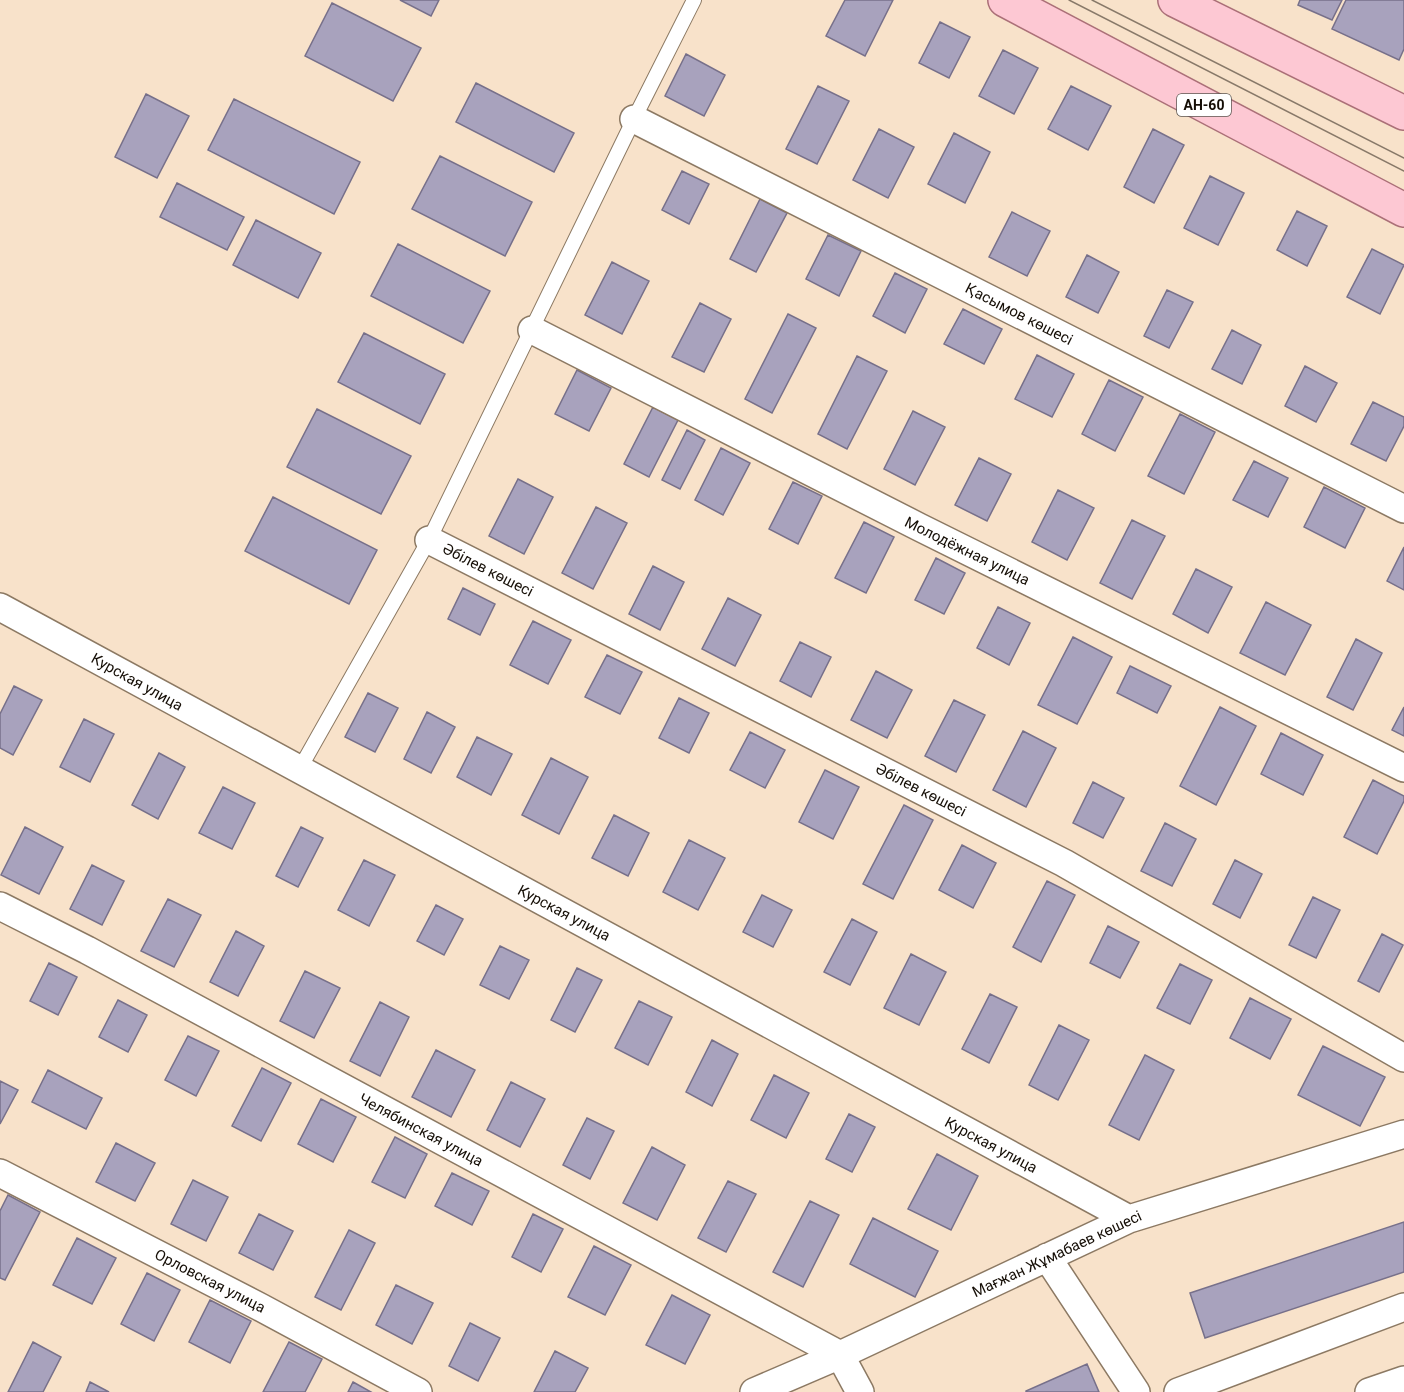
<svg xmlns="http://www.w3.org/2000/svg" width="1404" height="1392" viewBox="0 0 1404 1392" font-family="Roboto,sans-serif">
<rect width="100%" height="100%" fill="#f8e2ca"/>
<!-- building -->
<path fill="#a8a2bd" stroke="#77708a" stroke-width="1.5" d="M400,0H439L431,16Z
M845,0H893L865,56L826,36Z
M1300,0H1342L1332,20L1298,5Z
M1346,0H1404V49L1399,60L1332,29Z
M332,3L421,48L393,101L305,56Z
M940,22L970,37L949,78L919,63Z
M1003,50L1038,68L1014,114L979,96Z
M686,54L725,75L704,116L665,96Z
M476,83L574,133L554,172L456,122Z
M818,86L849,101L817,164L786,149Z
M1071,86L1111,106L1088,150L1048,129Z
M146,94L189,116L157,178L115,157Z
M234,99L360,162L334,214L208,150Z
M879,129L914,147L888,198L853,180Z
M1153,129L1184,145L1154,203L1124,187Z
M954,133L990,152L965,203L928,184Z
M440,156L532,202L505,256L412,209Z
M682,171L709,184L689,224L662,210Z
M1210,176L1244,193L1218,245L1184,228Z
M177,183L244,217L227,250L160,217Z
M760,199L787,213L756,272L730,259Z
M1297,211L1327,226L1307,266L1277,250Z
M1012,212L1050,231L1027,276L989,257Z
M256,220L321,253L298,298L233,265Z
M828,235L861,251L839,296L806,279Z
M398,244L490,291L463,343L371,296Z
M1372,249L1404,265L1380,314L1347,297Z
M1087,255L1119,272L1098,313L1066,297Z
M612,262L649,281L622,334L585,315Z
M895,273L927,289L905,333L873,316Z
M1167,290L1193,302L1169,348L1144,336Z
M700,303L731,319L704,372L672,357Z
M963,309L1002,329L984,364L944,344Z
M788,314L816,328L772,413L745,399Z
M1232,330L1261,345L1242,384L1212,369Z
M364,333L445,374L420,424L338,382Z
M1037,355L1074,374L1052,417L1015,399Z
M857,356L887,371L847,449L818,434Z
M1305,366L1337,383L1316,422L1285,406Z
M577,370L611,388L589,431L555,414Z
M1109,380L1143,397L1115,451L1082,434Z
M1373,402L1404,417V426L1386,461L1351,444Z
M653,407L678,420L649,477L624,464Z
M317,409L411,456L381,514L287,467Z
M913,411L945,427L915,485L884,469Z
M1180,414L1215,432L1184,494L1148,476Z
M687,430L705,440L680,489L662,480Z
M721,448L750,463L723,515L695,500Z
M979,458L1011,474L987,521L955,505Z
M1254,461L1288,478L1268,517L1233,500Z
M518,479L553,497L524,554L489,536Z
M793,482L822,496L798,544L769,529Z
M1324,487L1365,508L1345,548L1304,527Z
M1058,490L1094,508L1067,560L1032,542Z
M273,497L377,550L349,604L245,551Z
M596,507L627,523L593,589L562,573Z
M1132,520L1165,536L1132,599L1100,583Z
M864,522L894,537L866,593L835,578Z
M1404,547V590L1387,581Z
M936,558L965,573L944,614L915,600Z
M653,566L684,582L660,630L629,614Z
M1196,569L1232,587L1208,633L1173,614Z
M463,588L495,604L480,635L448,619Z
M728,598L761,615L735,666L702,649Z
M1266,602L1311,625L1285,675L1240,653Z
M998,607L1030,623L1009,665L977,648Z
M533,621L571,640L548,684L510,665Z
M1073,637L1112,657L1077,724L1038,705Z
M1356,639L1382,653L1353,710L1327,697Z
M800,642L831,657L811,697L780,681Z
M607,655L642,672L620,714L585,697Z
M1130,666L1171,686L1157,713L1117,693Z
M876,671L912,690L887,738L851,720Z
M14,686L42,700L13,755L0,748V714Z
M368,693L398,708L375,752L345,737Z
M679,698L709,713L689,753L659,738Z
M954,700L985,715L956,772L925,756Z
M1220,707L1256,726L1216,805L1180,786Z
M1404,707V736L1392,730Z
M427,712L455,727L431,773L404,759Z
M84,719L114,734L90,782L60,767Z
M1023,731L1056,748L1026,807L993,790Z
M750,732L785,750L765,788L730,770Z
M1281,733L1323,755L1303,795L1261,774Z
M477,737L512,754L491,795L457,777Z
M159,753L185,767L158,819L132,805Z
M551,758L588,777L559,834L522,815Z
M825,770L859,787L833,839L799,822Z
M1373,780L1404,796V801L1377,854L1344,837Z
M1093,782L1124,798L1103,838L1073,823Z
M223,787L255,803L232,849L199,833Z
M904,805L933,820L893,899L863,884Z
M614,815L649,833L628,876L592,858Z
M1165,823L1196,839L1172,886L1141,871Z
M25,827L63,847L39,894L1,875Z
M301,827L323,838L298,887L276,876Z
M689,840L725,858L698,910L663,892Z
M962,845L996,863L973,908L939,890Z
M364,860L395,875L369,926L338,910Z
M1235,860L1262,874L1240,918L1213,904Z
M92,865L124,881L102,925L70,909Z
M1047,881L1075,895L1041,962L1013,947Z
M762,895L792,910L773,947L743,932Z
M1313,897L1340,910L1316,958L1289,945Z
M168,899L201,915L174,967L141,951Z
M436,905L463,919L444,955L417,941Z
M852,919L877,932L850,985L824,972Z
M1108,926L1139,942L1120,978L1090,963Z
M236,931L264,946L238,996L210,982Z
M1382,934L1403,945L1379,992L1358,981Z
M500,946L529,960L509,999L480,985Z
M911,954L946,972L919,1025L884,1008Z
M49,963L77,977L58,1015L30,1001Z
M1180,964L1212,980L1190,1024L1157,1008Z
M577,968L602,980L575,1032L551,1020Z
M305,971L340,988L314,1038L280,1021Z
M990,994L1017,1007L989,1063L962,1049Z
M1250,998L1291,1019L1270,1059L1230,1038Z
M118,1000L147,1015L128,1052L99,1037Z
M639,1001L672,1017L648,1065L615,1048Z
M380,1002L409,1017L380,1076L350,1061Z
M1059,1025L1089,1040L1058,1100L1029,1085Z
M188,1036L219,1051L196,1096L165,1080Z
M712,1040L738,1054L712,1106L686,1092Z
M1323,1046L1385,1077L1360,1126L1298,1095Z
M436,1050L475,1070L451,1117L412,1097Z
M1145,1055L1174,1070L1139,1140L1109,1125Z
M262,1068L291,1083L261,1141L232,1126Z
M48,1070L102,1098L86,1129L32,1102Z
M774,1075L809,1093L786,1138L751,1120Z
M0,1081L18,1090L0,1124Z
M511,1082L545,1099L520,1147L487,1130Z
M321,1099L356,1117L333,1162L298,1144Z
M849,1114L875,1127L852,1172L826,1159Z
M587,1118L614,1131L590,1179L563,1165Z
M395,1137L427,1154L405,1198L372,1182Z
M116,1143L155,1163L135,1201L96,1182Z
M652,1147L685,1165L657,1220L623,1203Z
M937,1154L978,1176L951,1230L908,1209Z
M452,1173L489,1191L472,1225L435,1206Z
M193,1180L228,1197L206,1241L171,1224Z
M728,1181L756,1194L726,1252L698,1238Z
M8,1195L40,1212L5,1280L0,1278V1211Z
M810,1201L839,1215L803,1287L773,1272Z
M259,1214L293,1231L273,1270L239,1253Z
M533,1214L563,1229L541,1272L512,1257Z
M873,1218L938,1251L915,1297L850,1264Z
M1404,1222V1272L1205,1338L1190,1293Z
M349,1230L375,1243L341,1310L315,1297Z
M77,1238L116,1258L92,1304L53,1285Z
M594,1246L631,1265L605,1315L568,1297Z
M147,1273L180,1290L154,1341L121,1324Z
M396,1285L433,1303L412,1344L376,1325Z
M672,1295L710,1315L685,1364L646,1345Z
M210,1300L251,1321L230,1363L189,1342Z
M470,1323L500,1338L478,1381L449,1366Z
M33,1342L61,1357L43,1392H8Z
M289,1342L322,1359L305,1392H263Z
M555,1351L588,1368L575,1392H534Z
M1087,1364L1099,1392H1026V1391Z
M90,1382L109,1392H86Z
M353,1382L371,1392H348Z"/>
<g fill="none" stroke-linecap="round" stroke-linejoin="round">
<defs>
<path id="lane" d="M299,770L429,540L634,119L694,0"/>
<path id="street" d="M634,119L1404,509
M532,330L919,527L1404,768
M429,540L1064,863L1404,1058
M0,607L1129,1219
M0,906L87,950L840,1355L860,1392
M0,1173L260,1307L418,1392
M1047,1257L1136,1392
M754,1392L840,1355L1129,1219L1404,1134
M1178,1392L1404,1307
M1369,1392L1404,1380"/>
<path id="primary" d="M1005,0L1404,210
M1175,0L1404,113"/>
</defs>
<!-- lane casing -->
<use href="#lane" stroke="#8c7963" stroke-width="16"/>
<!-- street casing -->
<use href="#street" stroke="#8c7963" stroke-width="30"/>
<!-- primary casing -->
<use href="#primary" stroke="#ab7078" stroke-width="36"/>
<!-- lane -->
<use href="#lane" stroke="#fff" stroke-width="14"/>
<!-- street -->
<use href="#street" stroke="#fff" stroke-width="27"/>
<!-- primary -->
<use href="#primary" stroke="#fdc8d3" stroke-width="33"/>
<!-- tram -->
<path stroke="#887969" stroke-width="1.5" d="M1069,0L1404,171
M1092,0L1404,158"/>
</g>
<g text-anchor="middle" stroke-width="5" stroke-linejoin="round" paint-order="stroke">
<!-- shield labels -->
<rect fill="#fff" stroke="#5b5651" stroke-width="1.5" x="1177" y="94" width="54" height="22" rx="4.5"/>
<g font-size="14" font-weight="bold" fill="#150e06">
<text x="1204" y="110">АН-60</text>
</g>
<!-- street labels -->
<g font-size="15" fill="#150e06" stroke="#fff">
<text transform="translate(1019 314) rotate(27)" y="5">Қасымов көшесі</text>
<text transform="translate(967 551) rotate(26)" y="5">Молодёжная улица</text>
<text transform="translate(488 570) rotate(27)" y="5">Әбілев көшесі</text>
<text transform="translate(137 682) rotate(29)" y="5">Курская улица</text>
<text transform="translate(921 790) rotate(27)" y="5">Әбілев көшесі</text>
<text transform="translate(564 913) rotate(28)" y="5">Курская улица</text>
<text transform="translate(421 1130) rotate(28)" y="5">Челябинская улица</text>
<text transform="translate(991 1145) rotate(28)" y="5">Курская улица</text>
<text transform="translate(1057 1254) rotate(-25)" y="5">Мағжан Жұмабаев көшесі</text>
<text transform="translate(210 1281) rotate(27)" y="5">Орловская улица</text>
</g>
</g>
</svg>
